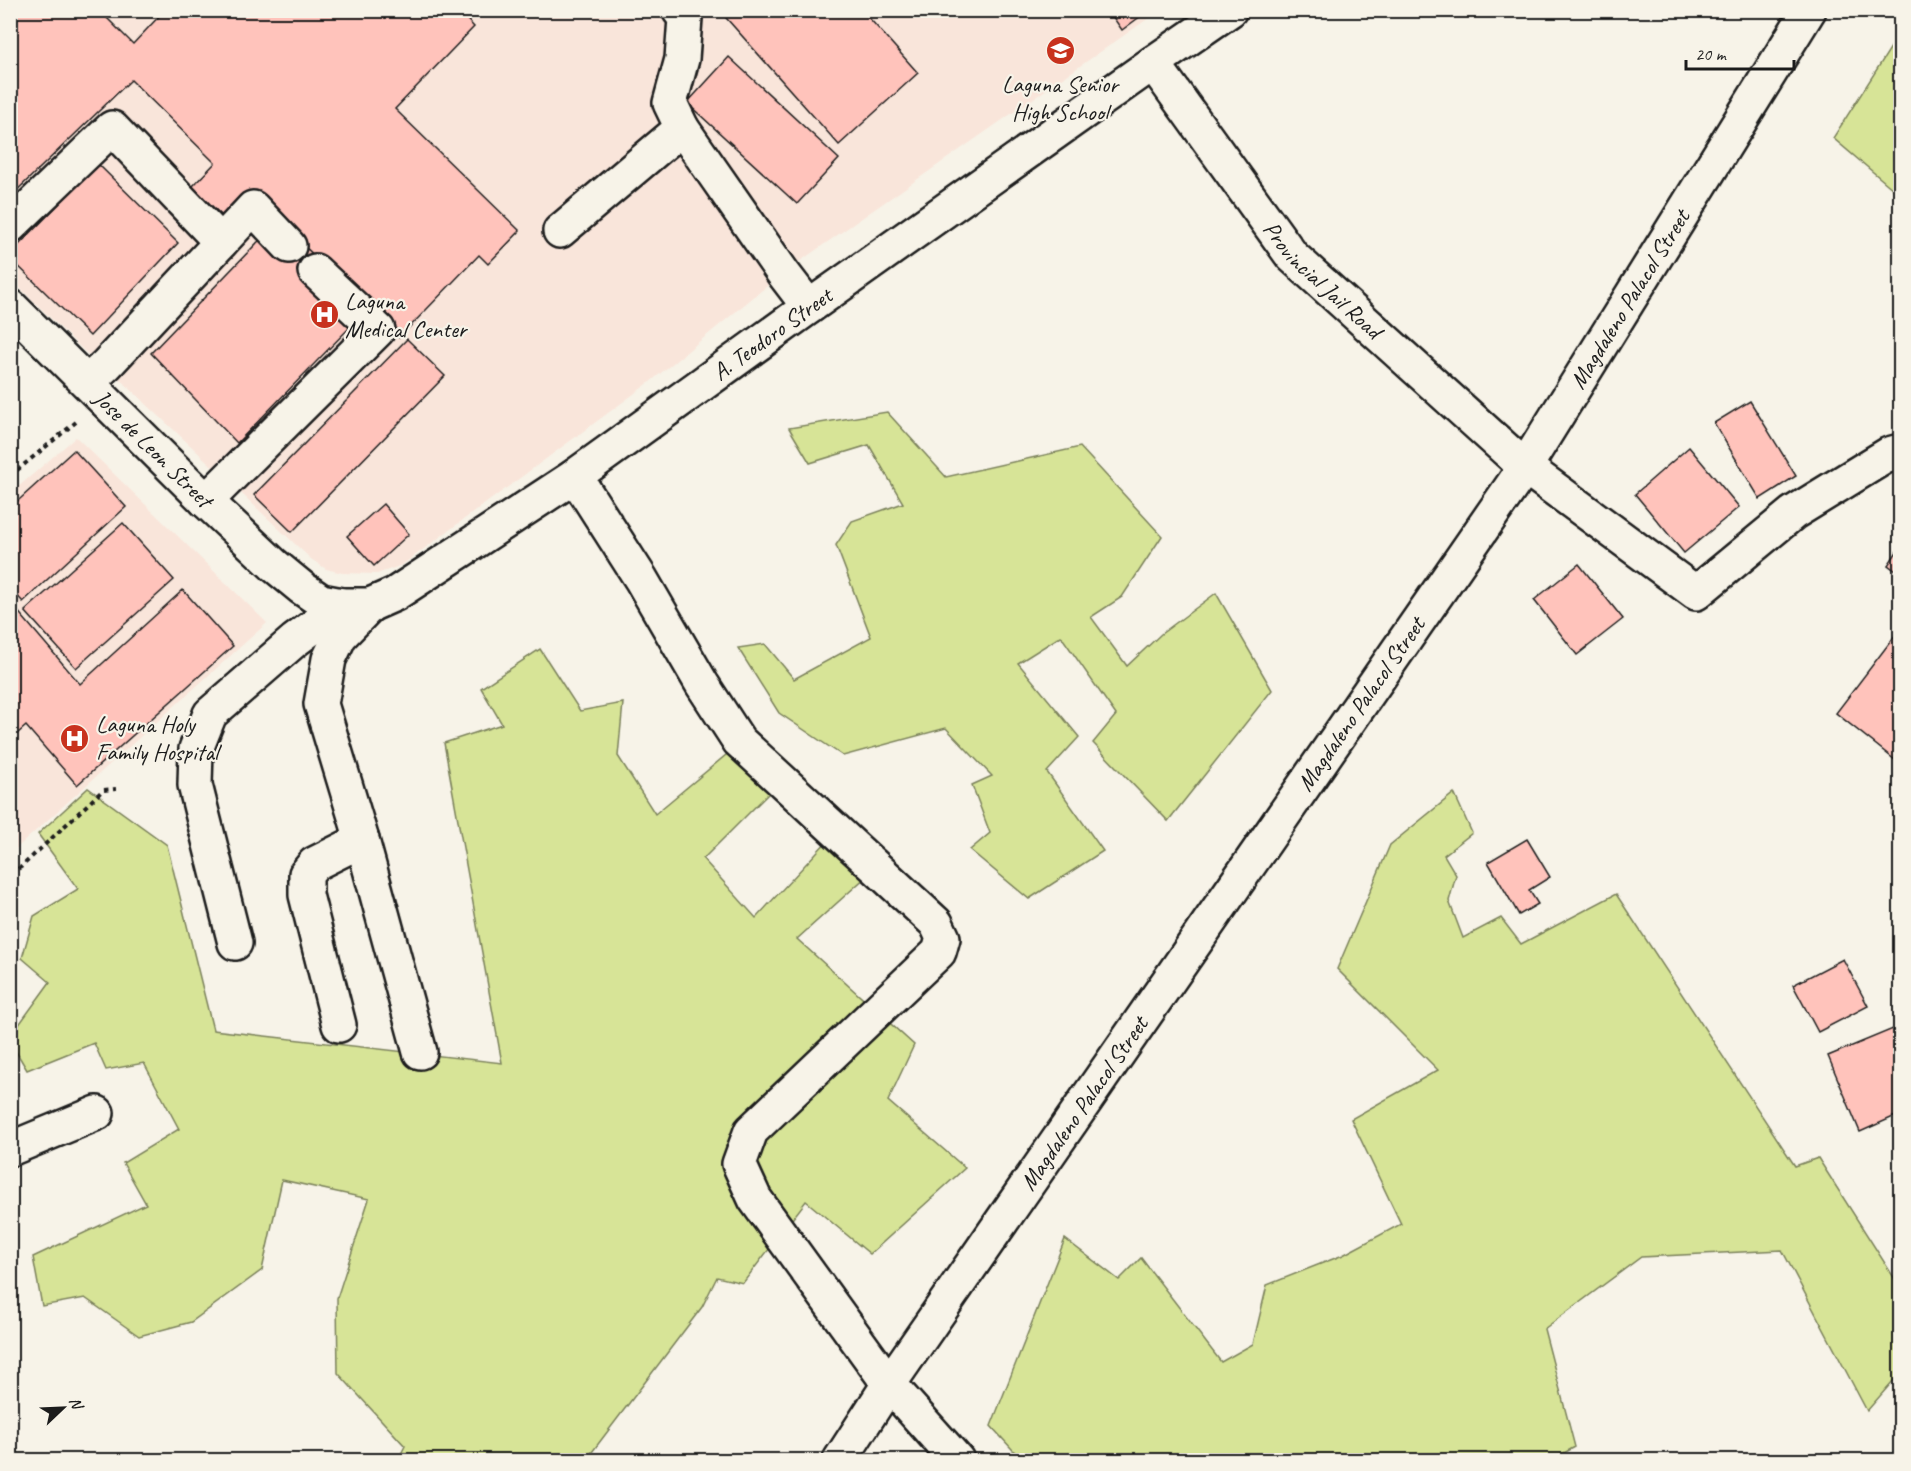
<svg xmlns="http://www.w3.org/2000/svg" width="1911" height="1471" viewBox="0 0 1911 1471" font-family="Caveat,sans-serif">
<rect width="100%" height="100%" fill="#f7f3e8"/>
<filter id="ink" filterUnits="userSpaceOnUse"><feTurbulence type="fractalNoise" baseFrequency=".0167" numOctaves="2"/><feDisplacementMap in="SourceGraphic" scale="12" xChannelSelector="R" yChannelSelector="G"/><feConvolveMatrix kernelMatrix="1 2 1 2 8 2 1 2 1" color-interpolation-filters="sRGB"/></filter>
<g filter="url(#ink)">
<!-- built -->
<path fill="#f9e5da" d="M10,11H1159L783,273L650,382L402,565L377,574L342,573L326,569L311,559L125,384L84,351L11,279Z
M76,437L267,623L11,853L10,494Z"/>
<!-- green -->
<path fill="#d7e497" stroke="#7a805a" stroke-width="1.5" d="M1900,33V195L1833,138Z
M887,412L946,477L1080,447L1162,536L1122,597L1091,617L1127,666L1161,634L1216,593L1272,690L1168,821L1093,743L1116,715L1061,636L1018,663L1079,737L1047,772L1103,851L1029,899L970,850L990,833L972,785L992,776L946,728L843,756L779,713L738,648L765,644L794,679L871,637L836,545L852,521L903,503L869,445L810,463L789,428Z
M540,649L580,711L623,703L618,756L655,814L732,750L774,788L703,859L756,918L828,840L868,875L797,939L914,1045L888,1101L965,1168L870,1254L806,1201L743,1283L717,1277L702,1307L586,1460H398L405,1446L338,1373L337,1298L369,1199L282,1180L262,1270L191,1322L139,1336L85,1298L42,1306L33,1257L146,1204L123,1163L179,1129L144,1063L106,1070L94,1043L27,1070L11,1043L10,1037L50,982L22,958L34,916L78,889L38,834L88,788L167,845L213,1030L502,1063L444,743L502,724L481,688Z
M1454,793L1472,833L1444,855L1456,875L1449,901L1463,938L1501,918L1521,944L1616,894L1795,1166L1818,1158L1900,1287V1373L1867,1411L1782,1250L1641,1257L1544,1329L1575,1447L1551,1460H1022L991,1426L1065,1239L1119,1280L1141,1258L1221,1362L1253,1344L1267,1285L1343,1255L1401,1224L1351,1119L1438,1070L1337,969L1390,845Z"/>
<!-- building -->
<path fill="#ffc3bb" stroke="#1c1c1c" stroke-width="1.5" d="M10,10H99L133,44L165,10H458L474,27L395,109L520,231L488,264L479,255L399,338L261,204L237,230L192,187L215,163L131,80L10,197Z
M719,10H862L918,73L839,145Z
M1108,10H1149L1122,30Z
M729,57L839,159L797,204L687,103Z
M98,164L178,243L90,336L10,258V254Z
M278,221L320,261L357,320L237,443L151,353Z
M407,339L445,376L292,532L254,495Z
M1750,401L1796,476L1760,499L1714,423Z
M1689,447L1739,507L1684,553L1635,494Z
M74,450L126,507L23,602L10,588V508Z
M383,504L409,534L374,566L347,536Z
M123,523L174,580L76,668L25,611Z
M1900,547V574L1888,565Z
M1579,564L1623,619L1577,655L1534,600Z
M183,590L233,646L77,785L26,726L10,740V602L80,684Z
M1900,629V764L1836,713Z
M1527,839L1550,877L1529,890L1538,904L1519,915L1488,862Z
M1843,959L1868,1006L1818,1032L1793,985Z
M1900,1026V1114L1860,1132L1828,1056Z"/>
<g fill="none" stroke-linecap="round" stroke-linejoin="round">
<defs>
<g id="minor">
<path id="s1" d="M1153,63L1292,256L1525,467L1696,593L1793,513L1889,454L1900,451"/>
<path d="M682,128L783,273L809,307"/>
<path d="M10,226L112,128L221,242"/>
<path d="M560,231L682,128L670,103L682,59L685,18L679,10"/>
<path id="s2" d="M10,306L206,501L274,565L302,588L321,601L342,605H370L395,594L575,476L809,307L1153,63L1230,10"/>
<path d="M88,382L107,364L253,208L289,246"/>
<path d="M575,476L641,579L702,684L739,741L936,923L943,938L939,952L751,1131L739,1164L755,1199L889,1384L957,1460"/>
<path d="M206,501L378,330L315,271"/>
<path d="M370,605L340,636L329,659L321,704L362,840L420,1052"/>
<path d="M235,943L195,785L196,749L210,714L294,641L342,605"/>
<path d="M339,1025L306,895V874L314,864L362,840"/>
<path d="M10,1149L97,1113"/>
<path id="s3" d="M840,1460L889,1384L1525,467L1809,10"/>
</g>
</defs>
<!-- minor casing -->
<use href="#minor" stroke="#1c1c1c" stroke-width="38"/>
<!-- path -->
<path stroke="#1c1c1c" stroke-width="4" stroke-dasharray="4.5 4.5" stroke-linecap="butt" d="M10,476L76,422
M10,873L21,867L103,790L116,789"/>
<!-- minor -->
<use href="#minor" stroke="#f7f3e8" stroke-width="33"/>
</g>
</g>
<!-- icons -->
<defs>
<symbol id="school-disc" viewBox="-11 -11 22 22"><circle r="9.5" fill="#c8321e" stroke="#f7f3e8"/><path d="M0-5L7-2L0 1L-7-2ZM-4 1L0 2.5L4 1V4Q0 6-4 4Z" fill="#fff"/></symbol>
<symbol id="hospital-disc" viewBox="-11 -11 22 22"><circle r="9.5" fill="#c8321e" stroke="#f7f3e8"/><path d="M-5-5h3v3.5h4V-5h3V5h-3V1.5h-4V5h-3Z" fill="#fff"/></symbol>
</defs>
<g fill-rule="evenodd">
<use href="#school-disc" x="1044" y="34" width="33" height="33"/>
<use href="#hospital-disc" x="308" y="298" width="33" height="33"/>
<use href="#hospital-disc" x="58" y="722" width="33" height="33"/>
</g>
<g text-anchor="middle" stroke-width="4.5" stroke-linejoin="round" paint-order="stroke">
<!-- poi labels -->
<g font-size="24" fill="#1c1c1c" stroke="#f7f3e8" text-anchor="start">
<text x="1060" y="92" text-anchor="middle">Laguna Senior<tspan x="1060" dy="28">High School</tspan></text>
<text x="345" y="309">Laguna<tspan x="345" dy="28">Medical Center</tspan></text>
<text x="96" y="732">Laguna Holy<tspan x="96" dy="28">Family Hospital</tspan></text>
</g>
<!-- street labels -->
<g font-size="24" fill="#1c1c1c" stroke="#f7f3e8">
<text dy="8" stroke="none"><textPath href="#s1" startOffset="276">Provincial Jail Road</textPath></text>
<text dy="8" stroke="none"><textPath href="#s3" startOffset="1404">Magdaleno Palacol Street</textPath></text>
<text dy="8" stroke="none"><textPath href="#s2" startOffset="964">A. Teodoro Street</textPath></text>
<text dy="8" stroke="none"><textPath href="#s2" startOffset="202">Jose de Leon Street</textPath></text>
<text dy="8" stroke="none"><textPath href="#s3" startOffset="918">Magdaleno Palacol Street</textPath></text>
<text dy="8" stroke="none"><textPath href="#s3" startOffset="432">Magdaleno Palacol Street</textPath></text>
</g>
</g>
<!-- margin -->
<rect width="1911" height="1471" fill="none" stroke="#f7f3e8" stroke-width="36"/>
<rect x="18" y="18" width="1875" height="1435" fill="none" stroke="#1c1c1c" stroke-width="2" filter="url(#ink)"/>
<!-- north arrow -->
<g transform="translate(63 1408) rotate(67)" stroke="#f7f3e8" stroke-width="4.5" paint-order="stroke">
<path d="M0-4.5L10 22L0 15L-10 22Z" fill="#1c1c1c"/>
<text y="-9" font-size="16" font-weight="bold" text-anchor="middle" fill="#1c1c1c">N</text>
</g>
<!-- scale -->
<path d="M1686 60v9h108v-9" fill="none" stroke="#1c1c1c" stroke-width="3"/>
<text x="1695" y="60" font-size="18" fill="#1c1c1c" stroke="#f7f3e8" stroke-width="4.5" paint-order="stroke">20 m</text>
</svg>
